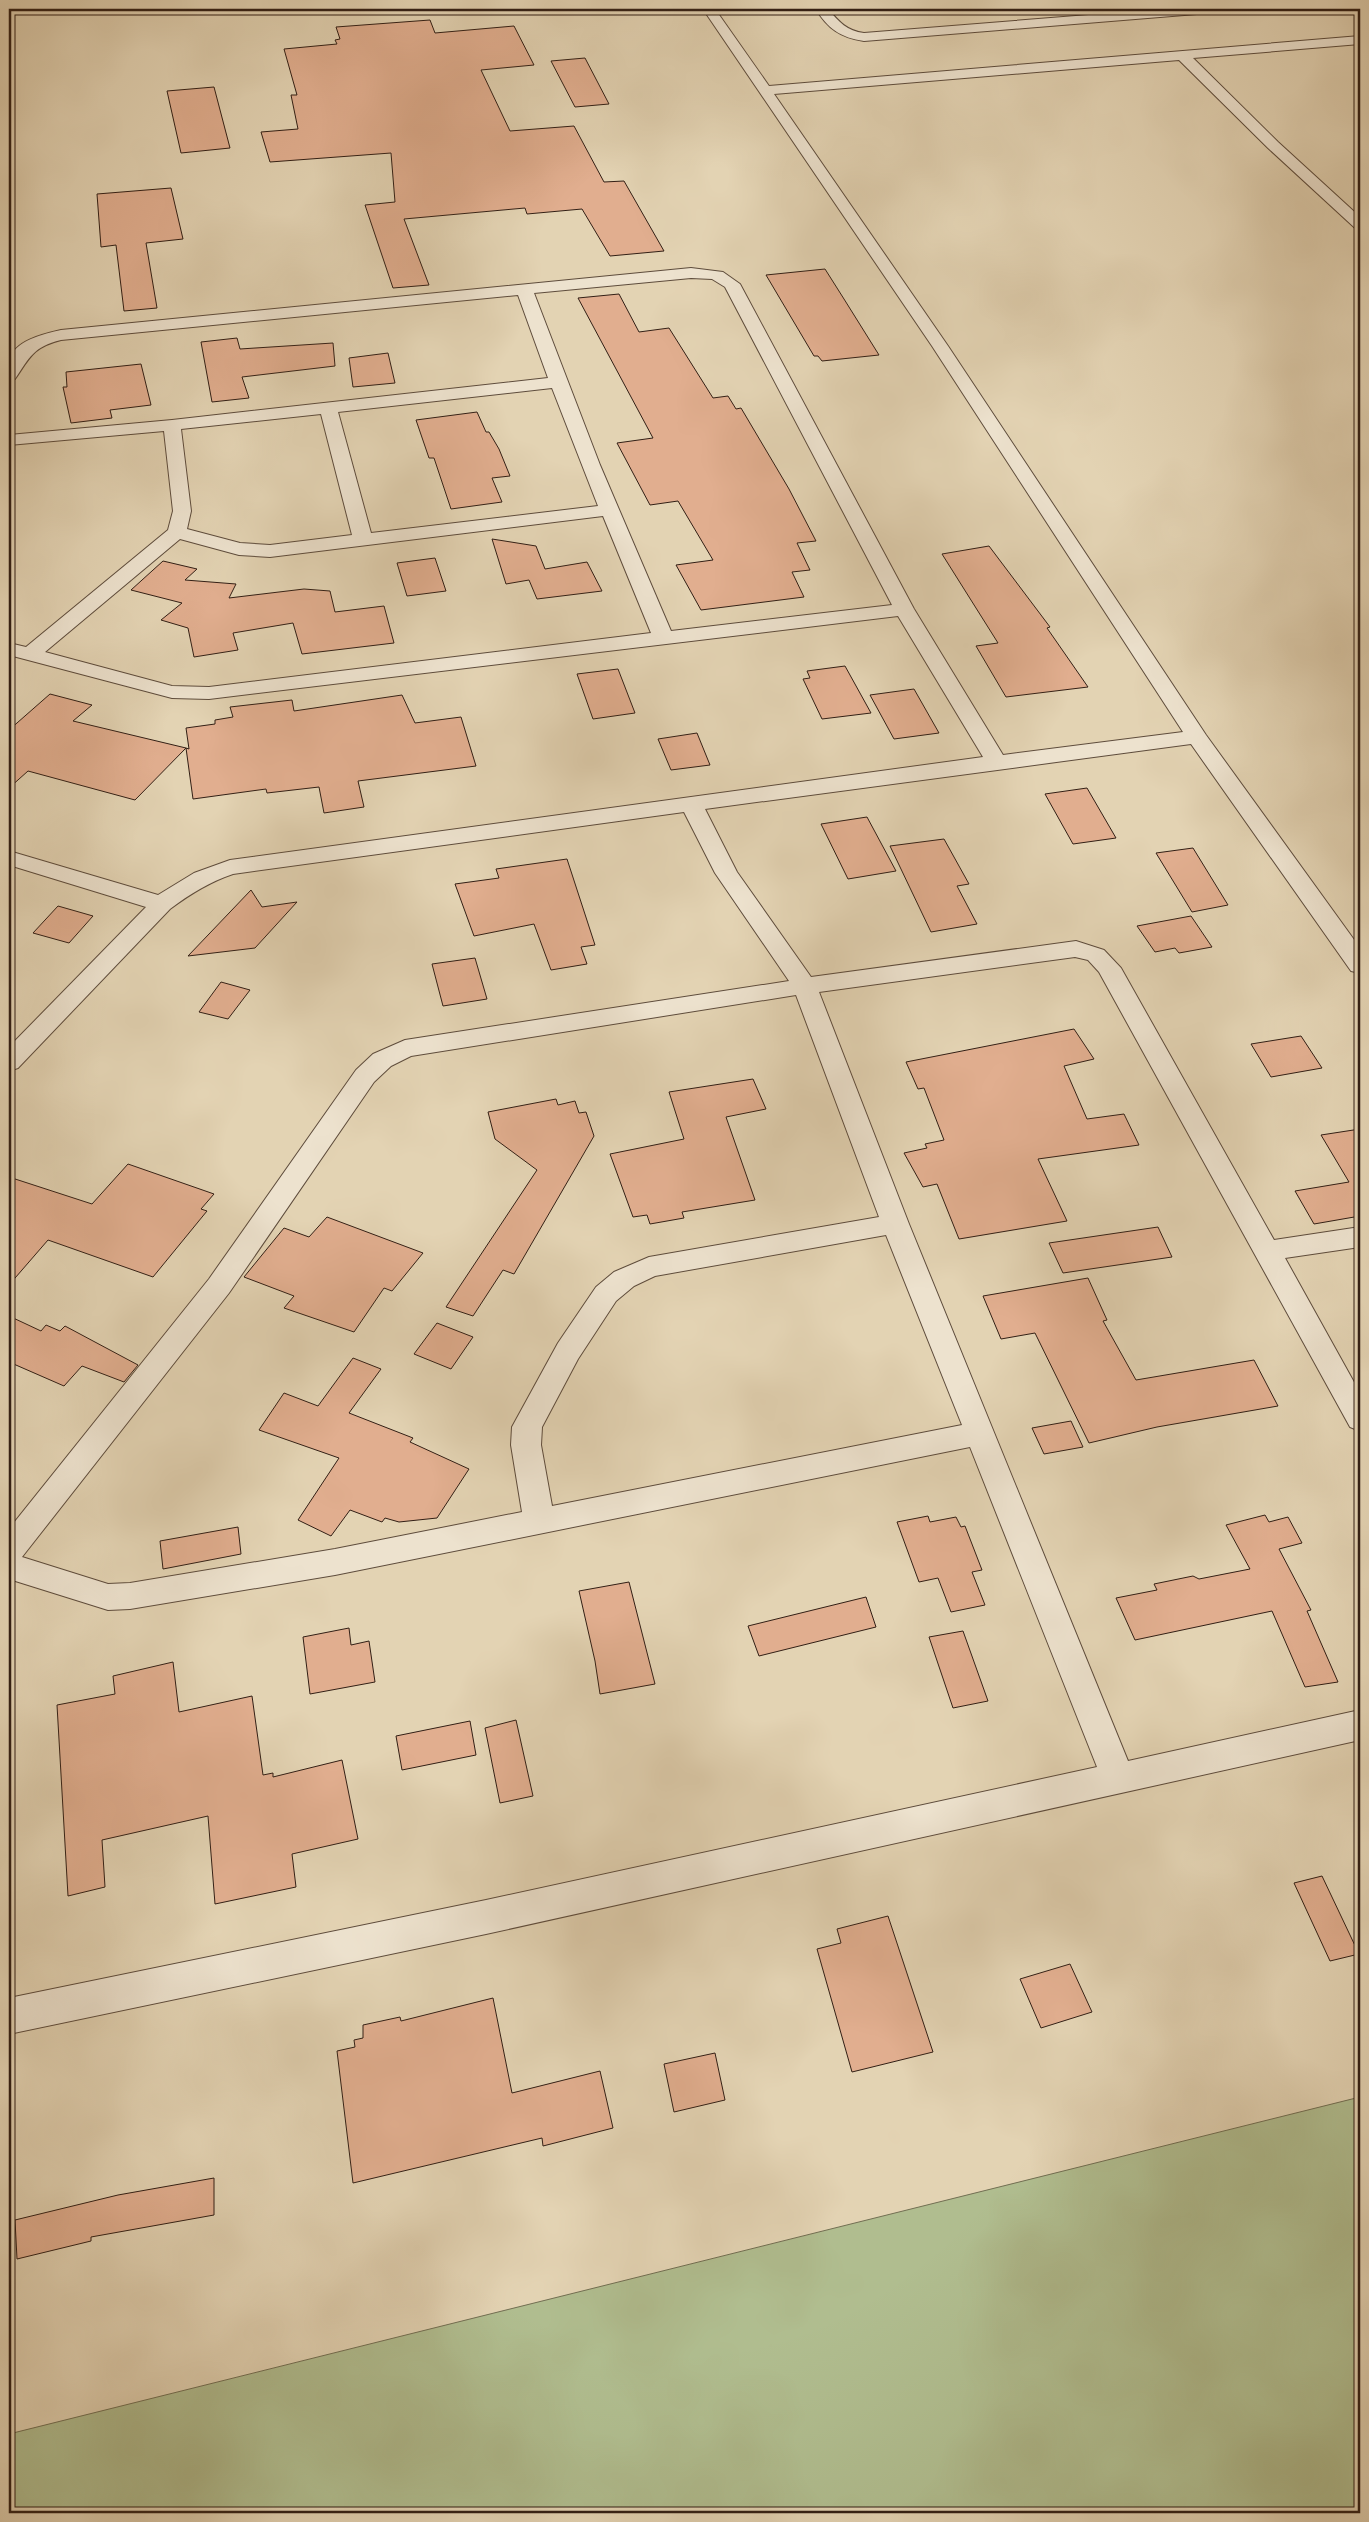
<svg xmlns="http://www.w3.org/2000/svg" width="1369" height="2522" viewBox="0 0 1369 2522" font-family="'IM FELL Double Pica',serif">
<rect width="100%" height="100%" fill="#e3d3b3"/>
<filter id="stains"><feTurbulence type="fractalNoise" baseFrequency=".004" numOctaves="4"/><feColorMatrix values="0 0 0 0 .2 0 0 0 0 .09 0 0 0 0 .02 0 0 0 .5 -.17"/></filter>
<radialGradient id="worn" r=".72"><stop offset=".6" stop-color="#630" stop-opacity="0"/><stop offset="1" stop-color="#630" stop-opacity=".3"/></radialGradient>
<!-- green -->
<path fill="#b0bd8f" stroke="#716e52" d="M1360,2097V2513H9V2434Z"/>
<!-- building -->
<path fill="#e1ae8f" stroke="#321f15" d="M430,20L435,33L514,26L534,65L481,70L510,131L574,126L604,182L624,181L664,251L610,256L582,209L527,214L525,208L404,219L429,285L393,288L365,205L395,202L391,153L270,162L261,132L298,129L291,95H297L284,49L337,44L335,40L340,39L336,27Z
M585,58L609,104L575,107L551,61Z
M214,87L230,148L181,153L167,91Z
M171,188L183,239L146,243L157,308L124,311L116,245L101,247L97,194Z
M825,269L844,299L879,355L822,361L818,356H814L766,275Z
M619,294L639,332L669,328L713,398L728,396L736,409L741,408L789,489L816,541L797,543L810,570L792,572L804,597L701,610L676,565L713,560L678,501L650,505L617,443L653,438L578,298Z
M237,338L240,349L333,343L335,366L242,377L249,398L212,402L201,342Z
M388,353L395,383L353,387L349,358Z
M141,364L151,405L110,410L112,418L71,423L63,387H67L66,372Z
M477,412L486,432H489L499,449L510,476L492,478L502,502L451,509L434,458H429L416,420Z
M492,539L536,546L545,569L587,562L602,591L537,599L529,580L506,584Z
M989,546L1050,627L1047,628L1088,687L1006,697L976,646L998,643L942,554Z
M435,558L446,591L407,596L397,563Z
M163,561L197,569L185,580L236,584L229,598L304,589L330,591L335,612L384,606L394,643L302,654L293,623L233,633L238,650L194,657L188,628L161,620L182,603L131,590Z
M845,666L871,713L822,719L803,679L810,678L807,671Z
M618,669L635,713L593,719L577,674Z
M914,689L939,733L894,739L870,695Z
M50,694L92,705L73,721L186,748L135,800L28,771L9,788V730Z
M402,695L415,723L461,717L476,766L358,781L364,807L324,813L319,787L267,793L266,789L193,799L186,748L189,749L186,728L215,724V720L233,717L230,707L292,700L294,711Z
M697,733L710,765L671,770L658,739Z
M1087,788L1116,838L1073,844L1045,794Z
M867,817L896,871L848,879L821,824Z
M944,839L969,884L957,886L977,924L931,932L890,846Z
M1193,848L1228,905L1192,912L1156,853Z
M567,859L595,945L581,947L587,964L551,970L534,924L474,936L455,884L499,878L496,869Z
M251,890L262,907L297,902L255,948L188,956Z
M58,906L93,916L69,943L33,933Z
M1191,916L1212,947L1179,953L1175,948L1155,952L1137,926Z
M475,958L487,999L443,1006L432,964Z
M221,982L250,990L228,1019L199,1012Z
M1074,1029L1094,1059L1064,1066L1087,1119L1124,1114L1139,1145L1038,1159L1067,1221L959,1239L937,1184L923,1187L904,1153L927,1148L925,1144L944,1140L924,1088L918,1089L906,1062Z
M1301,1036L1322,1068L1271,1077L1251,1044Z
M753,1079L766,1109L726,1117L755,1200L682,1212L684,1218L650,1224L647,1215L633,1217L610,1154L684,1139L669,1092Z
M556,1099L558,1105L575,1101L579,1113L586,1112L594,1136L514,1274L503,1270L473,1316L446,1307L537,1170L495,1139L488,1112Z
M1360,1129V1216L1314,1224L1295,1191L1349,1182L1321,1135Z
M128,1164L214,1194L201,1209L207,1211L153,1277L48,1240L9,1285V1177L92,1204Z
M327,1217L423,1253L392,1291L384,1288L354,1332L284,1308L294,1296L244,1277L284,1228L309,1237Z
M1158,1227L1172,1257L1063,1273L1049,1243Z
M1088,1278L1107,1320L1103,1321L1136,1380L1254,1360L1278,1406L1157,1427L1089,1443L1035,1333L1001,1339L983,1296Z
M9,1316L41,1331L46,1325L60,1331L65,1326L138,1365L124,1382L82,1366L64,1386L9,1362Z
M437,1323L473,1337L451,1369L414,1354Z
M353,1358L381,1369L349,1413L413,1438L410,1442L469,1469L437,1518L399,1522L385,1518L382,1522L350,1510L331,1536L298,1520L339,1458L259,1430L284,1393L318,1406Z
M1071,1421L1083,1447L1044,1454L1032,1428Z
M1265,1515L1269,1522L1288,1517L1302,1543L1279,1549L1311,1610L1307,1611L1338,1682L1305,1687L1272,1611L1135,1640L1116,1598L1157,1590L1154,1584L1193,1576L1199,1579L1250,1569L1226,1525Z
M928,1516L930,1522L956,1517L961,1527L965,1526L982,1570L972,1572L985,1605L951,1612L938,1578L919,1582L897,1522Z
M238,1527L241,1554L163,1569L160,1541Z
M629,1582L655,1684L600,1694L595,1661L579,1591Z
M866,1597L876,1627L759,1656L748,1626Z
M349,1628L351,1645L369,1641L375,1682L310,1694L303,1637Z
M963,1631L988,1701L953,1708L929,1637Z
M173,1662L179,1712L252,1696L263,1775L273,1773V1777L342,1760L358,1839L292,1854L296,1887L215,1904L208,1816L102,1840L105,1887L68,1896L57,1705L115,1694L113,1676Z
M516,1720L533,1796L500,1803L485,1728Z
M470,1721L476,1755L402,1770L396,1736Z
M1322,1876L1359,1954L1330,1961L1294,1883Z
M888,1916L933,2052L852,2072L817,1949L841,1943L837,1929Z
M1070,1964L1092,2012L1041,2028L1020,1979Z
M493,1998L512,2093L600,2071L613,2128L543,2146L542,2138L353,2183L337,2051L355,2047L354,2040L363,2038V2025L400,2017L401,2021Z
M715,2053L725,2100L674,2112L664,2064Z
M214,2178V2215L91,2237V2241L17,2259L15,2220L118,2195Z"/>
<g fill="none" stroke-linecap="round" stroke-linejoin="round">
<defs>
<path id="minor" d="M703,9H715L769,86L1360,36V44L1193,58L1278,142L1360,217V230L1355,228L1268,148L1179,60L774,94L948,346L1206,735L1360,948V973L1351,971L1191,744L705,809L737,872L811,977L1076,941L1104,950L1121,968L1274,1240L1360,1227V1247L1285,1258L1360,1393V1431L1350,1427L1099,972L1088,960L1075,957L819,992L909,1224L1128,1761L1360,1710V1740L486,1934L9,2034V1998L486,1900L1097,1767L970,1447L335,1575L130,1609L108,1610L9,1579V1529L209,1279L356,1070L373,1054L405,1040L789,981L715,873L684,812L233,874C209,882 190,894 170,909L18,1068L9,1071V1047L146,907L9,865V851L158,895L194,873L230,860L983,757L898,616L209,699L172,698L9,655V643L26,647L168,530L173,511L164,431L9,445V435L172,420L548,378L518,295L61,340C33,347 30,357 15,379L9,380C9,374 7,366 9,360C15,340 44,334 61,330L691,268L723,272L740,284L914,609L1003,755L1183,732L932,346ZM691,278L712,279L725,287L892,605L671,631L600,465L534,293ZM552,388L598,506L371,533L338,412ZM321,414L352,535L270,545L240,543L187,529L191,511L181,429ZM603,516L651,633L209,687L172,686L45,652L180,539L239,555L270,557ZM796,995L879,1217L649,1257L614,1272L596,1287L558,1343L512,1427L511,1445L522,1512L335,1549L130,1583L108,1584L22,1557L229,1293L374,1082L391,1066L411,1056ZM886,1235L962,1425L552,1506L541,1445L542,1427L578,1359L616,1301L634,1286L655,1276Z
M816,9H828C839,22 847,31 864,33L1164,9H1215L1209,13L864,41C841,38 827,28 816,9Z"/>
</defs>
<!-- minor casing -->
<use href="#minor" stroke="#5e4c3c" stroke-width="2"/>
<!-- minor -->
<use href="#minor" fill="#ede2ce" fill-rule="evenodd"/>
</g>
<!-- margin -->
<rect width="1369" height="2522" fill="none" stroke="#e3d3b3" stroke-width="30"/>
<rect x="10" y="10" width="1349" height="2502" fill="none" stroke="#321f15" stroke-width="2.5"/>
<rect x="15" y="15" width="1339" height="2492" fill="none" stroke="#321f15"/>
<rect width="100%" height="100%" filter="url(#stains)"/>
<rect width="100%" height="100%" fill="url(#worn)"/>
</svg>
